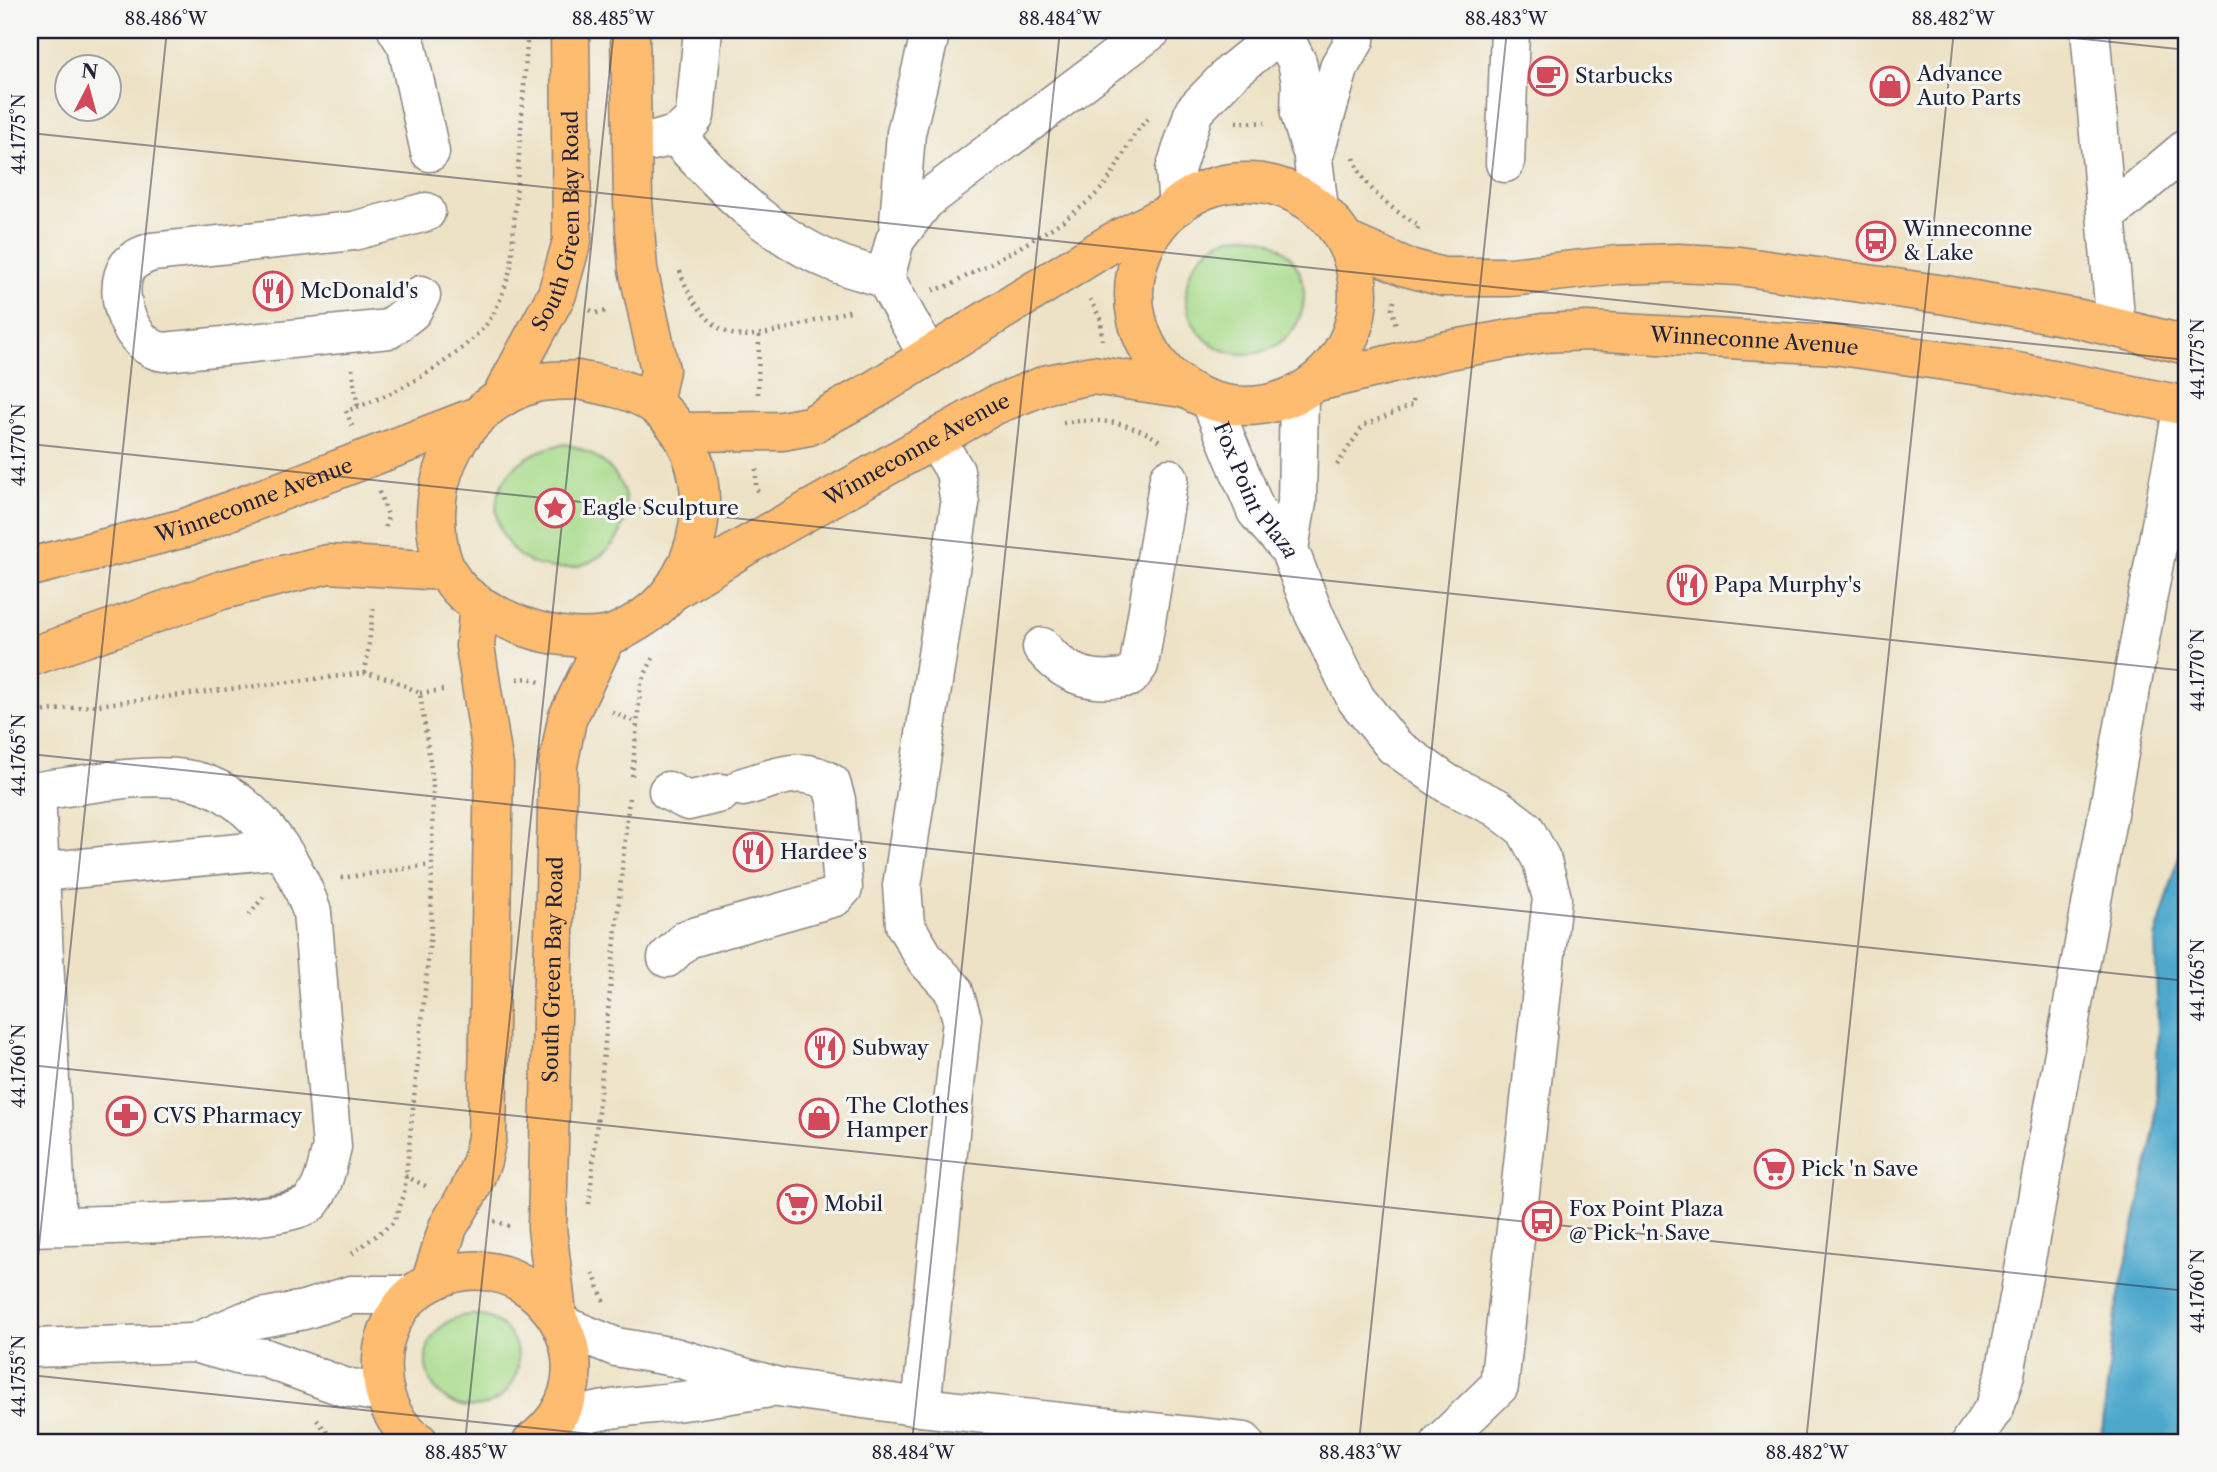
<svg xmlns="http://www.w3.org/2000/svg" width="2217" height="1472" viewBox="0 0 2217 1472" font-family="'Libre Caslon Text',serif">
<rect width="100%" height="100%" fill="#f6f6f2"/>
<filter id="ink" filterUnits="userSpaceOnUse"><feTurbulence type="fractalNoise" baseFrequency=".0143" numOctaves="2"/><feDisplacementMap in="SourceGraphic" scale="14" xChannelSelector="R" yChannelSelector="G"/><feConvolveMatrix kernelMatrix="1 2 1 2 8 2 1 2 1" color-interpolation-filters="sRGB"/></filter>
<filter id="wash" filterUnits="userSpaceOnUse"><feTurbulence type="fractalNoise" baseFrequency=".00686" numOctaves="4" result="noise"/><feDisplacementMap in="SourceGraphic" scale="28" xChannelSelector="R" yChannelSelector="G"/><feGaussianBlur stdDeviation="1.57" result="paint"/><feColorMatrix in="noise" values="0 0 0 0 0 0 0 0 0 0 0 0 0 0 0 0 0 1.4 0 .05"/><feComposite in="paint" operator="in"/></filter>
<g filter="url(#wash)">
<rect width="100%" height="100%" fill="#ede2c5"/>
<!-- green -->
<path fill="#a8db8b" stroke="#657e63" stroke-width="2" d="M1186 295a59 59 0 1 1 118 0a59 59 0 1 1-118 0Z
M566,444C666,472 628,581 546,567C523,563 508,550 500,528C484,482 525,449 566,444Z
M426 1361a46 46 0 1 1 92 0a46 46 0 1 1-92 0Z
M2187,1388V1442H2177Z"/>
<!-- water -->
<path fill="#4ea8cc" stroke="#386584" stroke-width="2" d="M2187,829V1388L2177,1442H2101L2115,1314L2155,1130L2158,1028L2155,939Z"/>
</g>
<g filter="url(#ink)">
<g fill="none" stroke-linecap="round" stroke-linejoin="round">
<defs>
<g id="minor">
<path d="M397,30L407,46L430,152"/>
<path d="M1281,30L1297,62L1301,82L1300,114L1310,147"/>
<path d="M2090,30L2116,328"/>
<path d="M675,135C721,185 769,236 834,262C850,269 868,273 885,278L928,356"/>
<path d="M653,141C671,137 685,133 695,116L703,30"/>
<path d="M1505,163L1510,30"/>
<path d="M1178,206L1175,170L1194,111L1232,72L1284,30"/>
<path d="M1319,209L1313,159L1340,65L1355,40L1356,30"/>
<path d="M2107,215L2187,148"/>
<path d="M898,236L906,133L931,30"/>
<path d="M885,278L895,240L925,201L1152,30"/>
<path d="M421,295L412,311L389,329L164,352C131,349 110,292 128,266C135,258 143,255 152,252L353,231L426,212"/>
<path id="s1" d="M1211,402L1256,511L1289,549L1314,614L1356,699L1394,746L1448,784L1496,807L1525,829L1542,861L1552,898L1499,1386L1441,1442"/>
<path d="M1289,549L1297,502L1299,395"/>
<path d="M1042,647C1066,677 1093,684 1130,677L1139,665L1169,478"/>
<path d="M668,791L688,801L721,793"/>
<path d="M30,792C74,787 142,772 185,779C248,788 293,856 312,912L332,1147C327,1166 324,1187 311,1202C289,1225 72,1225 30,1227"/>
<path d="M36,792L57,1225"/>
<path d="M40,872L280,849"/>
<path d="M667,958L687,939L835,897L843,888L836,800L831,783C801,764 775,778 743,787"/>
<path d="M562,1325L616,1347L674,1357L778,1387L921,1407L1244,1442"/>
<path d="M194,1343L245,1321L304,1310L351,1295H411"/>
<path d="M30,1348L194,1343L241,1356L265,1358L344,1387L384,1393"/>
<path d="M921,1407L962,1019L953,989L926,960L905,925L902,886L960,504L955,471L936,440"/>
<path d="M550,1426C593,1408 628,1407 673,1402C703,1399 734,1393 765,1389"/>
<path d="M1971,1442L1995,1407L2005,1374L2183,405"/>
</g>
<g id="major">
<path d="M630,30L633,202L638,269L660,370L653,403"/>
<circle cx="1246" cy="294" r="112"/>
<path d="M1344,240L1406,267L1443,277H1510L1618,265L1678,263L1739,266L1946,295L2080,319L2187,345"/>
<path d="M578,380C602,385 633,389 653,404C723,454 711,573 643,618C632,625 618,634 605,636C569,641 535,633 503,618C472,603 448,587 440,552C423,479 461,404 536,383C549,380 565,381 578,380Z"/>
<path id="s2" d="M1321,381L1449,350L1543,333L1588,331L1834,345L2007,370L2187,406"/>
<path id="s3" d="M500,399L557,294L572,241L570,30"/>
<path d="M681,432L782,431L809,426L874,390L1113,242L1164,216"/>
<path id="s4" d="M30,567L185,528L475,417"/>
<path id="s5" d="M673,591L744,547L995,405L1048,384L1092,375L1182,388"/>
<path d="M30,657L222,590L328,564L444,571"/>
<path d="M431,1281L448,1227L471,1188L482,1161L487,1137L494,766L475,646L479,606"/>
<path id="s6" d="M557,1314L547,1228L558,766L567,719L607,636"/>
<path d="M419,1442C391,1424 380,1392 382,1359C383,1334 396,1307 417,1291C521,1216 633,1366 532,1442"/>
</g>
</defs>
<!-- minor casing -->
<use href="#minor" stroke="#888280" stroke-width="41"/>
<!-- major casing -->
<use href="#major" stroke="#888280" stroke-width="41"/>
<!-- path -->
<path stroke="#888280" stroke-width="4.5" stroke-dasharray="2 5" stroke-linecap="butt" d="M1236,122L1265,123
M1354,158C1363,188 1393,211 1419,225L1416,233
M680,271C687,295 709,330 736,335C760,340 826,317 853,310
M933,290L951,285C996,259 1067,226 1101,189C1119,170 1131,130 1150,118
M1090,299L1101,320L1102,340
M1394,301L1392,309L1396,326
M590,310L596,313L608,311
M352,369L358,407
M758,394L759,334
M1063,423C1096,417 1133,422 1161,442
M352,426L346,411C395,395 451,364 485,326C498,311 506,285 511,266L528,30
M1337,465L1363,426L1414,404L1412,396
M756,469V488L759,494
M379,492L388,515L385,531
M365,673L374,605
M517,679L529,678L542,683
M420,693L443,690
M612,712L637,723
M30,713L365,673L391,679L420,693L433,783L431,932L404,1195L394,1222L349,1256
M632,776L641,683L653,658
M341,878L431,865
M249,915L264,896
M405,1176L430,1188
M589,1204L629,798
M494,1221L512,1227
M593,1273L604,1301
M317,1420L335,1442"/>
<!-- minor -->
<use href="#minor" stroke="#fff" stroke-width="38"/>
<!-- major -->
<use href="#major" stroke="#fdbc70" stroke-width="38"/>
</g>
</g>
<!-- ticks -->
<path fill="none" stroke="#22223b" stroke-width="2" stroke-opacity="0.45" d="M1999,30L2187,50M30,133L2187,360M30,444L2187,671M30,754L2187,981M30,1065L2187,1291M30,1332L167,30M30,1375L668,1442M465,1442L614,30M912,1442L1060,30M1359,1442L1507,30M1806,1442L1954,30"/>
<!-- icons -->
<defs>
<symbol id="cafe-ring" viewBox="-11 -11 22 22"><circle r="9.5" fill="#f6f6f2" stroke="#d1495b" stroke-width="1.5"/><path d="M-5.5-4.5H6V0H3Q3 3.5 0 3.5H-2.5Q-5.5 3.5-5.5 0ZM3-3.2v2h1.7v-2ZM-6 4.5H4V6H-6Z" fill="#d1495b"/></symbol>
<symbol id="shop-ring" viewBox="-11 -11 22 22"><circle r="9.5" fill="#f6f6f2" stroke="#d1495b" stroke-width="1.5"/><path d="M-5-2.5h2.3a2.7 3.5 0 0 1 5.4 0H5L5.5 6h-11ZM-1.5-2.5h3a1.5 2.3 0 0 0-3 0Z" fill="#d1495b"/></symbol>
<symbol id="bus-ring" viewBox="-11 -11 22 22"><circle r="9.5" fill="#f6f6f2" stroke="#d1495b" stroke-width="1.5"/><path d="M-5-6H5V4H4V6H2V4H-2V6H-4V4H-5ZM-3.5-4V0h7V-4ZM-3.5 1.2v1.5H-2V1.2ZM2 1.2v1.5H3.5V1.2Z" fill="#d1495b"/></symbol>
<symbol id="restaurant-ring" viewBox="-11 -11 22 22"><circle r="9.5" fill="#f6f6f2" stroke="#d1495b" stroke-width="1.5"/><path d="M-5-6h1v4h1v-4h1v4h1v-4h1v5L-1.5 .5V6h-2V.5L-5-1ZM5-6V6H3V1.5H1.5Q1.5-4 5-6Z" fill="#d1495b"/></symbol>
<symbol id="sight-ring" viewBox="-11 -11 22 22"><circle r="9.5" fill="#f6f6f2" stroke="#d1495b" stroke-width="1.5"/><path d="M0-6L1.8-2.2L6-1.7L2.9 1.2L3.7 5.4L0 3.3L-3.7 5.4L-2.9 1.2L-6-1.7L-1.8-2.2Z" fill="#d1495b"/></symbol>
<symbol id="pharmacy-ring" viewBox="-11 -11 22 22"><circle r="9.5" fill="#f6f6f2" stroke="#d1495b" stroke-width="1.5"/><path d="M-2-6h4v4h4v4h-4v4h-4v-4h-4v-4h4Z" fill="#d1495b"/></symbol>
<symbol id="supermarket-ring" viewBox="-11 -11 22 22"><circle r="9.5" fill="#f6f6f2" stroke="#d1495b" stroke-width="1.5"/><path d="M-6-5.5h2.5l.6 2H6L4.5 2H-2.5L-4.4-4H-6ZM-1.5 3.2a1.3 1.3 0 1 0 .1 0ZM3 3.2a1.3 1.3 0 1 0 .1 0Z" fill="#d1495b"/></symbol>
</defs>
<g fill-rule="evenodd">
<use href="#cafe-ring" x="1526" y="54" width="44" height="44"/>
<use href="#shop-ring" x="1868" y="64" width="44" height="44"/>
<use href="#bus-ring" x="1854" y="219" width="44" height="44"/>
<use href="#restaurant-ring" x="251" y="269" width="44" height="44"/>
<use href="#sight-ring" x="533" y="486" width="44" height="44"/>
<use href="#restaurant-ring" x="1665" y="563" width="44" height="44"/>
<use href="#restaurant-ring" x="731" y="830" width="44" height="44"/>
<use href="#restaurant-ring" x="803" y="1026" width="44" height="44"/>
<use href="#pharmacy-ring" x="104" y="1094" width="44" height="44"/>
<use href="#shop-ring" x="797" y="1096" width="44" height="44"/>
<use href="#supermarket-ring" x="1752" y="1147" width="44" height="44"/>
<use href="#supermarket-ring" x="775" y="1182" width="44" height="44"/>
<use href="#bus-ring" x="1520" y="1199" width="44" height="44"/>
</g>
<g text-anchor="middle" stroke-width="6" stroke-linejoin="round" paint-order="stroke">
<!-- poi labels -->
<g font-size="21" fill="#22223b" stroke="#f6f6f2" text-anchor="start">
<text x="1917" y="81">Advance<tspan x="1917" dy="24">Auto Parts</tspan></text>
<text x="1575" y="83">Starbucks</text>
<text x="1903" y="236">Winneconne<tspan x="1903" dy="24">&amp; Lake</tspan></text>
<text x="300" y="298">McDonald's</text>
<text x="582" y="515">Eagle Sculpture</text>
<text x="1714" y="592">Papa Murphy's</text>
<text x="780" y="859">Hardee's</text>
<text x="852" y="1055">Subway</text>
<text x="846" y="1113">The Clothes<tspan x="846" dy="24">Hamper</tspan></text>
<text x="153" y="1123">CVS Pharmacy</text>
<text x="1801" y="1176">Pick 'n Save</text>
<text x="824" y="1211">Mobil</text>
<text x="1569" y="1216">Fox Point Plaza<tspan x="1569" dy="24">@ Pick 'n Save</tspan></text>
</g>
<!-- street labels -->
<g font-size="21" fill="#22223b" stroke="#f6f6f2">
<text dy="7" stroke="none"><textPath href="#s3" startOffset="192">South Green Bay Road</textPath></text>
<text dy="7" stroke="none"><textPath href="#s2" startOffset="439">Winneconne Avenue</textPath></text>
<text dy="7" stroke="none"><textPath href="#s5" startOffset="282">Winneconne Avenue</textPath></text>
<text dy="7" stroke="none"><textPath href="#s1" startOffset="100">Fox Point Plaza</textPath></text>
<text dy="7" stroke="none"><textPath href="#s4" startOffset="234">Winneconne Avenue</textPath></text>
<text dy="7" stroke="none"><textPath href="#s6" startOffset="345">South Green Bay Road</textPath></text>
</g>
</g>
<!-- margin -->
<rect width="2217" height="1472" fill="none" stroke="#f6f6f2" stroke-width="77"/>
<!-- north arrow -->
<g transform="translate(88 88) rotate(6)"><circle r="33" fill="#f6f6f2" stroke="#a1a1a9" stroke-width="2"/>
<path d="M0-5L12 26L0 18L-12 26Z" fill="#d1495b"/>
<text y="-10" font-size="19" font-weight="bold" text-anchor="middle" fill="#22223b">N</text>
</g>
<rect x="38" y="38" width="2140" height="1396" fill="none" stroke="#22223b" stroke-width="2.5"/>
<g font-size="18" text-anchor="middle" fill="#22223b">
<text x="166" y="25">88.486°W</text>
<text x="613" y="25">88.485°W</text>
<text x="1060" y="25">88.484°W</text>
<text x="1506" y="25">88.483°W</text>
<text x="1953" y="25">88.482°W</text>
<text transform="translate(19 134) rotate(-90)" y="6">44.1775°N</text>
<text transform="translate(2198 359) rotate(-90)" y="6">44.1775°N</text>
<text transform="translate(19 445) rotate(-90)" y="6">44.1770°N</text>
<text transform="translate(2198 670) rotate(-90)" y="6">44.1770°N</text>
<text transform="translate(19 755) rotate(-90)" y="6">44.1765°N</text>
<text transform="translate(2198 980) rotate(-90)" y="6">44.1765°N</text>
<text transform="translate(19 1066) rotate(-90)" y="6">44.1760°N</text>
<text transform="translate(2198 1291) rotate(-90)" y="6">44.1760°N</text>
<text transform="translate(19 1376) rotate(-90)" y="6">44.1755°N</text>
<text x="466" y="1459">88.485°W</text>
<text x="913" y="1459">88.484°W</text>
<text x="1360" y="1459">88.483°W</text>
<text x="1807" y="1459">88.482°W</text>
</g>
</svg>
